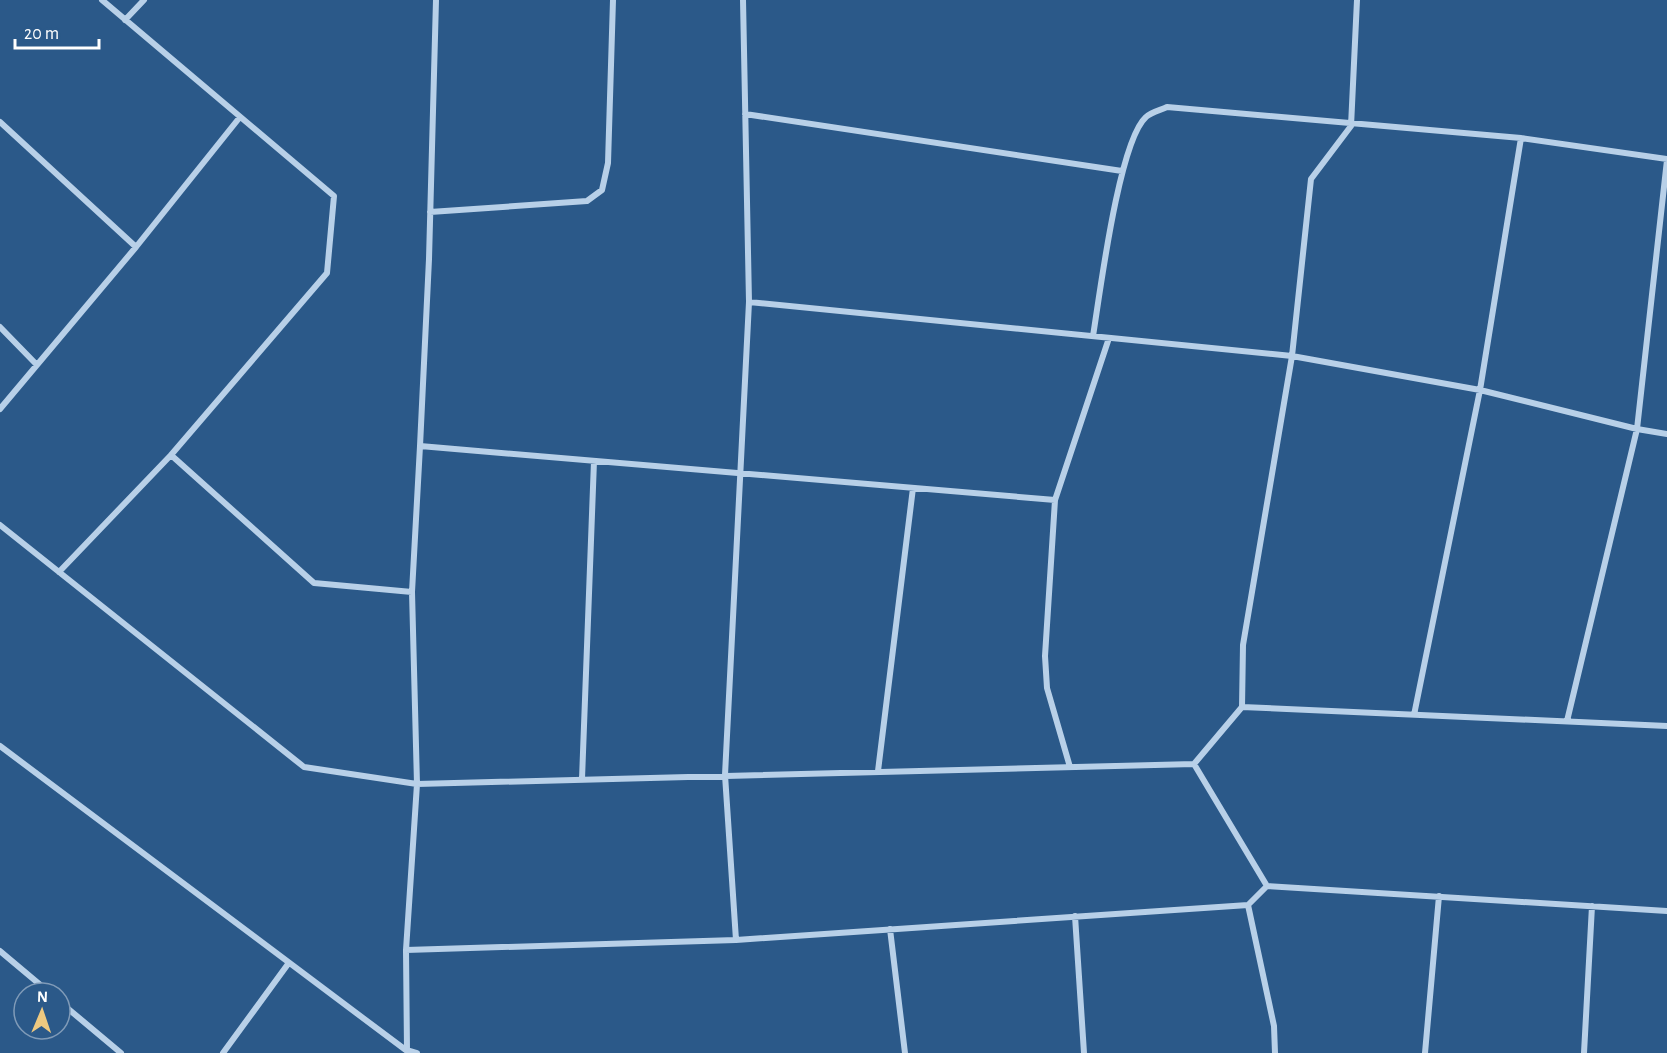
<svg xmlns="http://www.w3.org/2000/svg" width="1667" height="1053" viewBox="0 0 1667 1053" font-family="'Alegreya Sans',sans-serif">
<rect width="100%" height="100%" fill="#2b5989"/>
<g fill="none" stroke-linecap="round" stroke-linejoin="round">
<!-- minor -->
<path stroke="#b8d0e8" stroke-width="6" d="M102,0L334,196L327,273L171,455
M125,20L144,0
M745,114L1122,171
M0,122L136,247L0,409
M430,212L587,201L602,190L608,163L613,0
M136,247L240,117
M749,302L1292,356L1311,179L1351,126L1357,0
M0,327L37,365
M1093,336C1100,293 1119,141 1146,117C1151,112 1161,110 1167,107L1521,138L1667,159
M420,446L429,259L436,0
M1055,500L1045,656L1047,688L1070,767
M0,525L304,767L417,784L406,950
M59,572L171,455L314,583L412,592L417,784L1194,764L1267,886L1248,905L736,940
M412,592L420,446L1055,500L1109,338
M1242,707L1243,645L1292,356L1480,390L1637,429L1667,434
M1414,715L1480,390L1521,138
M1567,721L1637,429L1667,160
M0,746L407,1051
M1194,764L1242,707L1667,726
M878,771L913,488
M582,779L594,461
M1267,886L1667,911
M1248,905L1274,1026L1275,1053
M1075,916L1084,1053
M890,929L905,1053
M0,951L50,993
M60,1002L121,1053
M223,1053L288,964
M417,1053L407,1050L406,950L736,940L725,775L749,302L743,0
M1425,1053L1439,896
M1584,1053L1592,906"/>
</g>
<!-- north arrow -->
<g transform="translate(42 1011) rotate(2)"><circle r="28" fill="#2b5989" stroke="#809bb8" stroke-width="1.5"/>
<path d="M0-4.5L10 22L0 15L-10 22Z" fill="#eec980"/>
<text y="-9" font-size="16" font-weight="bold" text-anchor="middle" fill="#ffffff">N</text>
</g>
<!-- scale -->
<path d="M15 39v9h84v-9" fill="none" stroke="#ffffff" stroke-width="3"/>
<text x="24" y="39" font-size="18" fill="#ffffff" stroke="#2b5989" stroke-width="4.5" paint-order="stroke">20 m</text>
</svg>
